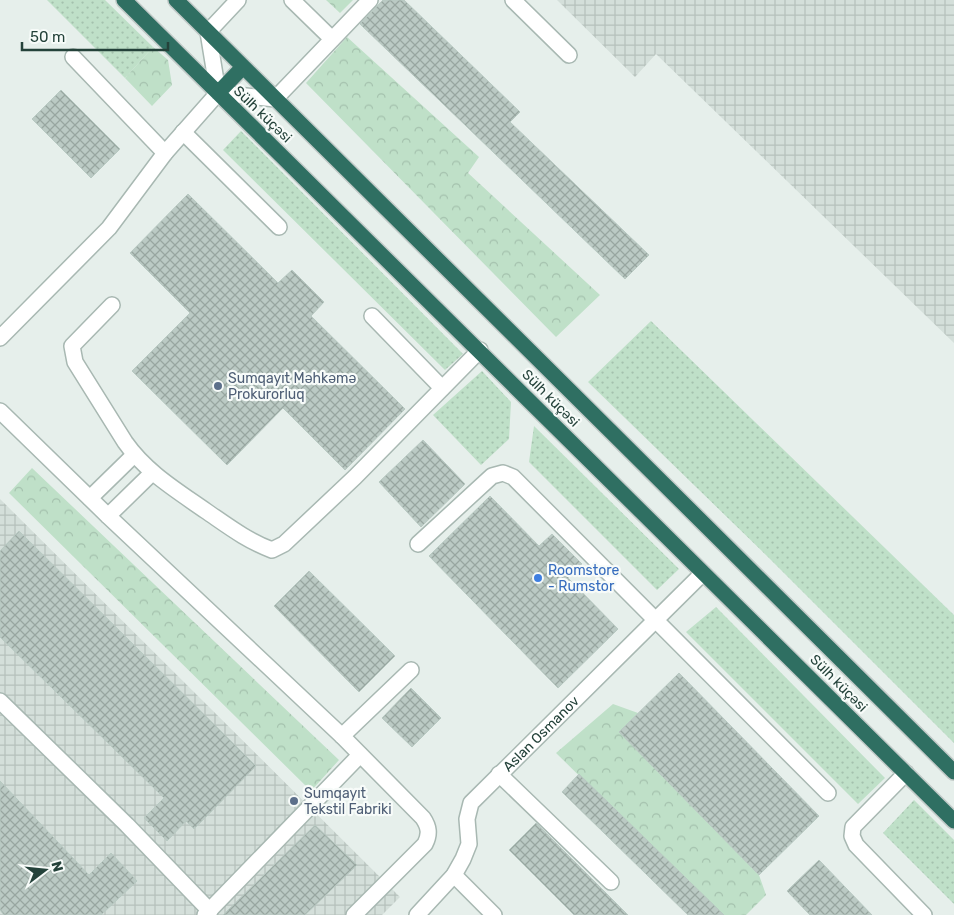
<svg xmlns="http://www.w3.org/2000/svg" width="954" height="915" viewBox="0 0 954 915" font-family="Rubik,sans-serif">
<defs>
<pattern id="industrial-grid" width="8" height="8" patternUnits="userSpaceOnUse" patternTransform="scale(1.25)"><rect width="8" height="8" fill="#d4dfda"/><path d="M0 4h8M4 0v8" fill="none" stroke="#b6c1bc"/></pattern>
<pattern id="grass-dots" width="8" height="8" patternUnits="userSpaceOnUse" patternTransform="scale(1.25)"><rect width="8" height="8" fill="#bfe0c8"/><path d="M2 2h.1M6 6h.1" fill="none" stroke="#a4c1ad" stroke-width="1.8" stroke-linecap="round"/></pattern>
<pattern id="forest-crowns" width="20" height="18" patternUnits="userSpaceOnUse" patternTransform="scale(1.25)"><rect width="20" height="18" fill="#bfe0c8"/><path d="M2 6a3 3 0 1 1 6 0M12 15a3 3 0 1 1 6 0" fill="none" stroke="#a4c1ad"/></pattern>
<pattern id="building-cross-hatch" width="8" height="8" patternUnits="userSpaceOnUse" patternTransform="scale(1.25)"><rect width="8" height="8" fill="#bbcac4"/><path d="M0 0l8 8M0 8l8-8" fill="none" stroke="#98a6a0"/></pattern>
</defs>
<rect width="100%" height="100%" fill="#e6efeb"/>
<!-- industrial -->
<path fill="url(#industrial-grid)" d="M557,0H954V343L656,54L635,77Z
M0,499L400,897L382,915H0Z"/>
<!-- grass -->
<path fill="url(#grass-dots)" d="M47,0H105L153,47L125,78Z
M241,131L463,354L445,370L223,150Z
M651,321L954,615V743L767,556L588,382Z
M482,371L511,402L509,439L481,465L433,415Z
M534,426L679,569L657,590L529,462Z
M716,607L885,778L858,804L686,632Z
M914,800L954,840V904L883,833Z"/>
<!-- forest -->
<path fill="url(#forest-crowns)" d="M326,0H353L340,13Z
M347,37L479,157L468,173L600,295L556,337L306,83Z
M153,47L168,60L172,85L152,106L125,78Z
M32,468L339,760L311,791L9,493Z
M613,704L638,713L619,732L759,875L766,895L746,915H721L556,753Z"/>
<!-- building -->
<path fill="url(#building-cross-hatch)" stroke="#b8c9c2" d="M383,0H404L520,112L510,122L649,255L625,279L360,24Z
M61,90L120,149L91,178L32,119Z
M188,194L278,283L292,270L324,302L311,316L405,409L345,470L283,408L227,465L132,371L190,313L130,253Z
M423,440L465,484L421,527L379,482Z
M490,496L539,546L552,534L582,564L568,578L618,629L558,688L429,556Z
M19,531L256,766L194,829L186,821L167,841L144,818L164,798L0,637V551Z
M309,571L395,656L359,692L274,606Z
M679,673L819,816L759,875L619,732Z
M411,688L441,718L412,747L382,718Z
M579,774L724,915H688L562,792Z
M0,781L89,875L111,853L137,881L101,915H4L0,910Z
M536,823L628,915H574L509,850Z
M315,825L357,865L305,915H223Z
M819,860L872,915H810L787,891Z"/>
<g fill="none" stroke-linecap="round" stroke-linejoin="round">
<defs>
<g id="minor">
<path d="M238,0L208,32L218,93L275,99L370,0"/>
<path d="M292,0L332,39"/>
<path d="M513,0L569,55"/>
<path d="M73,57L165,153"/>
<path d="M183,132L279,227"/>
<path d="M112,305L72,346L75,362L125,442C146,472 176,490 206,511C228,526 246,540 272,550L284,544L355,477L480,350"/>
<path d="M372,316L442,388"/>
<path d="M0,338L109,228L165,153L218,93"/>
<path d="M0,411L108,516L342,736L423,818C429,827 430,834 425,844L354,915"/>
<path d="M90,498L134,455"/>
<path d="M108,516L152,473"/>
<path d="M418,544L492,476L503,473L513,477L828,793"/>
<path d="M0,701L127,825L210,911"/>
<path d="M342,736L411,670"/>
<path d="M906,773L853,827L852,836L856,845L924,915"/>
<path d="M499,774L611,882"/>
<path d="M454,875L494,915"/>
<path d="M205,915L360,755"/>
<path id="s1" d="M417,915L454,875L463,859L469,844L467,819L471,803L703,573"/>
</g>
<path id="highway" d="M124,0L954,821
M176,0L954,772
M218,93L243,67"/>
</defs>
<!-- minor casing -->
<use href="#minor" stroke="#a8b8b2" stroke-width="18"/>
<!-- highway casing -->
<use href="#highway" stroke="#c2cac8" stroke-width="18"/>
<!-- minor -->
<use href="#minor" stroke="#fff" stroke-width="15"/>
<!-- highway -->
<use href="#highway" stroke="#2f6f62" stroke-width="15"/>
</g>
<!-- markers -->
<g fill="#5c6f8a" stroke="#f7fbf9" stroke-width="2">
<circle cx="218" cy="386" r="5"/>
<circle cx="294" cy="801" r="5"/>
</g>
<circle fill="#3f7fe0" stroke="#f7fbf9" stroke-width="2" cx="538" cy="578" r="5"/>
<g text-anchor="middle" stroke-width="4.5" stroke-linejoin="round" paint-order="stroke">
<!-- street labels -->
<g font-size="14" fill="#24423a" stroke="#f7fbf9">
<text transform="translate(263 114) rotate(44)" y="5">Sülh küçəsi</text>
<text transform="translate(551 398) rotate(45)" y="5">Sülh küçəsi</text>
<text transform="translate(839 683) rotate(45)" y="5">Sülh küçəsi</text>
<text dy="5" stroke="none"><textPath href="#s1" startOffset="229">Aslan Osmanov</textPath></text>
</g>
<!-- service labels -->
<g font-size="14" fill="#4e5e75" stroke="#f7fbf9" text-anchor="start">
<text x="228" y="383">Sumqayıt Məhkəmə<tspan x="228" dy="16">Prokurorluq</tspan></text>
<text x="304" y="798">Sumqayıt<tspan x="304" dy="16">Tekstil Fabriki</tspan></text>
</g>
<!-- shop labels -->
<g font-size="14" fill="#366cbe" stroke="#f7fbf9" text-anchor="start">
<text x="548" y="575">Roomstore<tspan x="548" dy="16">- Rumstor</tspan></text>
</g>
</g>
<!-- north arrow -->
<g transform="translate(45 870) rotate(74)" stroke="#f7fbf9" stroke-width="4" paint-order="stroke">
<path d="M0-4L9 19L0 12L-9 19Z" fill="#24423a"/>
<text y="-8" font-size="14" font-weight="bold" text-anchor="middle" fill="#24423a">N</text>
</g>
<!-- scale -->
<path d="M22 42v8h146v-8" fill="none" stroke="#24423a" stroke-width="2.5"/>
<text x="30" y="42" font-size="15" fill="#24423a" stroke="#f7fbf9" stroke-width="4" paint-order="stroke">50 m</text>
</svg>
